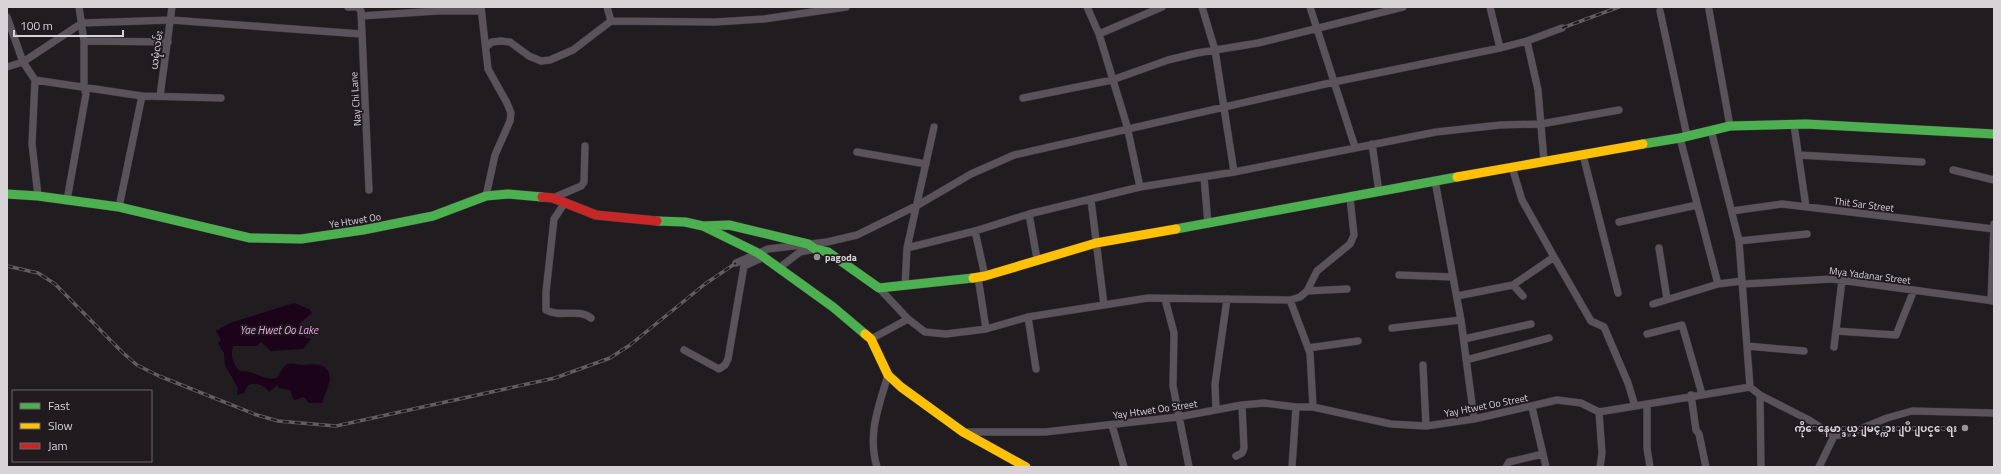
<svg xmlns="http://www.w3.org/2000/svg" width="2001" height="474" viewBox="0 0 2001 474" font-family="'Titillium Web','Noto Sans Myanmar',sans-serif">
<rect width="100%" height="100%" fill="#201c1f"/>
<!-- water -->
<path fill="#1b031a" d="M294,303L309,309L312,313L299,324L306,338L311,339L303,349L271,351L261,342L256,346H233C230,355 233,365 240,371C255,370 262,381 277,378C280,374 282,368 286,365C292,362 294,364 301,365C311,365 329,360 330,379C330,383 323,398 322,403H309L304,397L294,400L290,390L279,388L277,385L269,392C264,385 256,382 248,385L244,393L237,395L238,388L225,365L224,353L218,344L221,340L216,331L230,323Z"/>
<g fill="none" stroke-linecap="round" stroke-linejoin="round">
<defs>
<path id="street" d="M348,7H357
M358,7L361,11L369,190
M481,7L488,69L507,103L511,113L510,121L495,155L486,196
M607,7L611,21
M1087,7L1099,34L1127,126L1140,187
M1202,7L1215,50L1234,172
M1310,7L1355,147
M1490,7L1500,48
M1709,10L1730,126
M1660,11L1687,136
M361,16L437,11H480
M7,17L23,62L35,80L32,144L38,196
M1099,34L1162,7
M84,41L168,42
M1527,41L1538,90L1544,161
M486,47L492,42L501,41L510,42L529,56L541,61L550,60L573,50L611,21L715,22L764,19L846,7
M7,67L23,62L82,23L171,20L361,34
M35,80L142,96L221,98
M160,96L172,7
M1023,98L1112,80L1168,60L1197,53L1258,43L1403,7
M1794,125L1806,207
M1711,130L1739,241L1750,387
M1680,138L1718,284
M1372,144L1379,192
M857,152L926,164
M1583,155L1618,293
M1799,155L1922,162
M1512,167L1522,200L1554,257L1591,321L1604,327L1628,383L1635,406
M1953,170L1994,180
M1204,177L1208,224
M1435,181L1461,320L1474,419
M553,198L581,186L584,182L585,146
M67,200L86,94L84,88V41L79,7
M1091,200L1104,305
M564,204L554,219L546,292V310C560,318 578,308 591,318
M119,207L142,96
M1732,211L1782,204L1994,229
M1029,214L1037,259
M1619,222L1697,205
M975,231L985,276
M1739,241L1807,234
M907,248L975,231L1029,214L1140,187L1234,172L1436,132L1500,125L1541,124L1619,110
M1659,248L1667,299
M736,263L768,249L827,242L857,235L918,205L971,174L1014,155L1334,82L1500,48L1527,41L1562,28
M779,268L800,252L815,249
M1399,275L1453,277
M978,277L986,329
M1743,284L1832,279L1994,301
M1513,285L1523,296
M905,286L907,248L934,127
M879,288L908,319L925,332L946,334L986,329L1028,317L1148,298L1290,300
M1307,291L1347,289
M1457,296L1513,285L1554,257
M1165,299L1174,333L1173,386L1189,467
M1991,301L1994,224
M1653,304L1718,284L1742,281
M1028,317L1036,369
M1392,328L1461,320
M1836,331L1896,335L1914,290
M1647,334L1682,325L1702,394
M871,339L908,319
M1464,339L1531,324
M1747,346L1804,351
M1834,347L1842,280
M1308,348L1358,341
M684,350L719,369L725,365L728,359L744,266L764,257
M1466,360L1549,338
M1423,365L1426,426
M1691,395L1696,430L1699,434L1706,467
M1760,395L1761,467
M1647,404V448L1650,467
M1313,407L1310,353L1290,300L1300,297L1307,291L1317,271L1350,244L1354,235L1350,198
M1532,407L1546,467
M1216,410L1215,384L1227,299
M1599,412L1602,453L1600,467
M1112,425L1124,467
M965,432H1045L1178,417L1242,405L1264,403L1296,407H1313L1391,424L1408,425L1426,426L1474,419L1557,400L1581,403L1599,412L1750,387L1760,395L1809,420L1834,436L1853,432L1887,418L1912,411L1994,413
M1236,456L1242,453L1244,448L1242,405
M877,467C867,434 879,406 888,375
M1292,467L1296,407
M1506,467L1509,462L1543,454
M1819,467L1834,436"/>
<path id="fast" d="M1643,144L1680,138L1730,126L1806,124L1994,134
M7,194L38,196L119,207L250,238L301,239L363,230L433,216L486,196L508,194L542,197
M657,221L685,222L703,226L758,253L833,307L865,334
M703,226L729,225L808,244L815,249L828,252L879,288L973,278
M1176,229L1457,177"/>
<path id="slow" d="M1457,177L1643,144
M973,278L985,276L1096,243L1176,229
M865,334L871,339L888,375L901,387L963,432L1026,467"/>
<path id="jam" d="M542,197L553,198L596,215L657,221"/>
</defs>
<!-- street casing -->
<use href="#street" stroke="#393639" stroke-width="8"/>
<!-- fast casing -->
<use href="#fast" stroke="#393639" stroke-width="10"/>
<!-- slow casing -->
<use href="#slow" stroke="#393639" stroke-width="10"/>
<!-- jam casing -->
<use href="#jam" stroke="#393639" stroke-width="10"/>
<!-- street -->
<use href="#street" stroke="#5b535a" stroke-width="7"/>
<!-- fast -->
<use href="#fast" stroke="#4caf50" stroke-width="9"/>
<!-- slow -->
<use href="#slow" stroke="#ffc107" stroke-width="9"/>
<!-- jam -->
<use href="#jam" stroke="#c62828" stroke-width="9"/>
<defs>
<path id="rail" d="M1562,28L1619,7
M7,266L38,273L55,284L122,352L137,365L159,376L257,415L278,421L336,426L555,378L610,358L630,345L705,284L736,263"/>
</defs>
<!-- rail casing -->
<use href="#rail" stroke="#615d60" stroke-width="3.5"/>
<!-- rail -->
<use href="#rail" stroke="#211b20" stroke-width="2" stroke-dasharray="6" stroke-linecap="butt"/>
</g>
<!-- markers -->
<g fill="#979397" stroke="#211b20" stroke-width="1.5">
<circle cx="817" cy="257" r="4"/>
<circle cx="1965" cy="428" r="4"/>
</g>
<g text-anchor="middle" stroke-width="3.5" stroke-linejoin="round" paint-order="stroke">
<!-- street labels -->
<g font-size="10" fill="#d7d3d7" stroke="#211b20">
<text transform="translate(156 50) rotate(-82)" y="4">ယမုံလမ်း</text>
<text transform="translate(355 99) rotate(-94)" y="4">Nay Chi Lane</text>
<text transform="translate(1864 204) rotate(7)" y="4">Thit Sar Street</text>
<text transform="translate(355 220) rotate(-9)" y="4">Ye Htwet Oo</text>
<text transform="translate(1870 275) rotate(7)" y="4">Mya Yadanar Street</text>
<text transform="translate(1486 405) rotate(-11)" y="4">Yay Htwet Oo Street</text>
<text transform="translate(1155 409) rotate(-8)" y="4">Yay Htwet Oo Street</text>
</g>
<!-- poi labels -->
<g font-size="10" font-weight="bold" fill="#d7d3d7" stroke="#211b20" text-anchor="start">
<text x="825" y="261">pagoda</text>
<text x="1957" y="432" text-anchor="end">ကိုေနေမာ္ဒယ္ျမင့္ကားျပဳျပင္ေရး</text>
</g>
<!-- water labels -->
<g font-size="11" font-style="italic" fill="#eaa7e5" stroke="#211b20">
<text x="279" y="334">Yae Hwet Oo Lake</text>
</g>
</g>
<!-- border -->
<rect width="2001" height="474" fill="none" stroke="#d7d3d7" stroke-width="16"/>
<!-- legend -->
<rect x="12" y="390" width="140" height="72" fill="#211b20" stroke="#6a6569"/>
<rect x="20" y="403" width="20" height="6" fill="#4caf50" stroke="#6a6569"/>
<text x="48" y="410" font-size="12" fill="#d7d3d7">Fast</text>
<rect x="20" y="423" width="20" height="6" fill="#ffc107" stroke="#6a6569"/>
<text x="48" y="430" font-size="12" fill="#d7d3d7">Slow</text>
<rect x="20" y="443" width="20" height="6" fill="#c62828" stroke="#6a6569"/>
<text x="48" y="450" font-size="12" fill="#d7d3d7">Jam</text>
<!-- scale -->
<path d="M14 30v6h109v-6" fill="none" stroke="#d7d3d7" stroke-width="2"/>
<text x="20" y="30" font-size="12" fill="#d7d3d7" stroke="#211b20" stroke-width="3" paint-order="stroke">100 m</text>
</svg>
